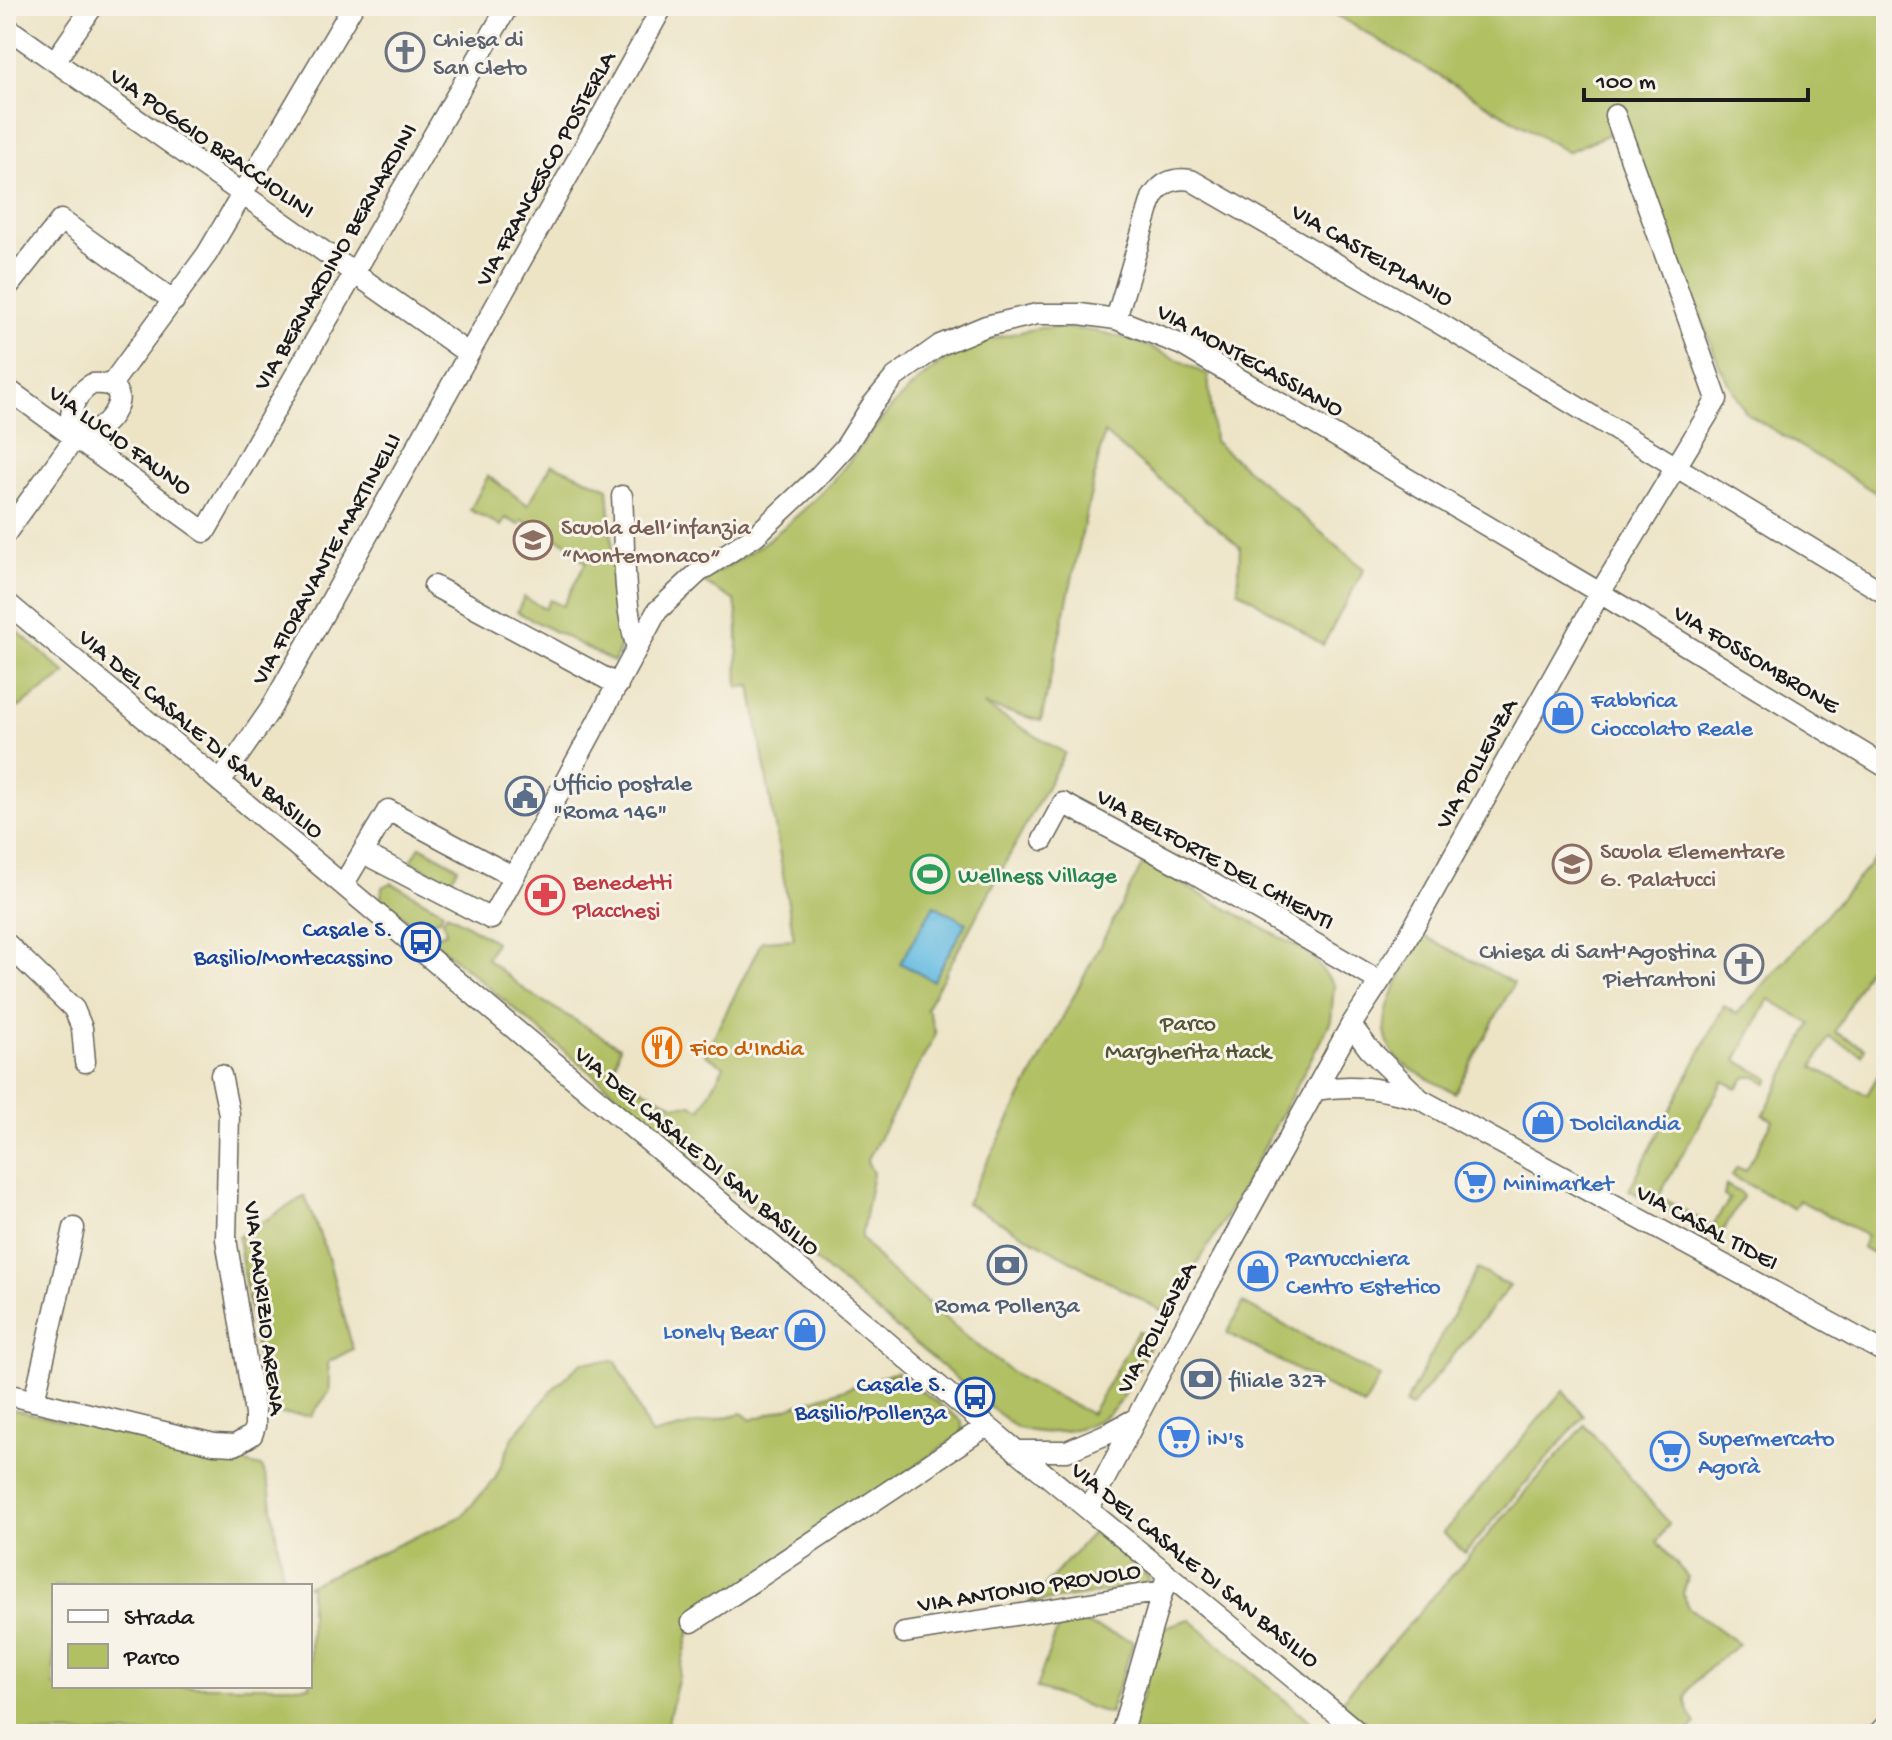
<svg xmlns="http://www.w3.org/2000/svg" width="1892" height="1740" viewBox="0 0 1892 1740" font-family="'Gochi Hand',sans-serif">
<rect width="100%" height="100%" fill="#f7f3e8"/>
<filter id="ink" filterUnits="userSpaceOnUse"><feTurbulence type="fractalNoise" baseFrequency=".0125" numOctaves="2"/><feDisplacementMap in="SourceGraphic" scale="16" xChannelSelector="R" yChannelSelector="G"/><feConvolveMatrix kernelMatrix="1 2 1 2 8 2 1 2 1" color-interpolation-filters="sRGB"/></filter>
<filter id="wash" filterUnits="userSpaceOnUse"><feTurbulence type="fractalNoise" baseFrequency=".006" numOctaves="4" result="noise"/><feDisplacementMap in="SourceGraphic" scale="32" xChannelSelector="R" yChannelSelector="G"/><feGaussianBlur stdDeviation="1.8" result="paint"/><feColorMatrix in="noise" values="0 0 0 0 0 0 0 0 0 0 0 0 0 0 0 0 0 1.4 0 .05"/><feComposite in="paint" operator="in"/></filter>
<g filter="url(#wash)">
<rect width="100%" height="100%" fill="#ede4c6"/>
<!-- green -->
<path fill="#b1c063" stroke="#666e40" stroke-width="2" d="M1334,6H1886V499L1746,413L1719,365L1635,143L1609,134L1567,152L1333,13Z
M1040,328C1110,326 1148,344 1208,375L1214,441L1364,569L1323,645L1238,590L1240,547L1104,433L1041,721L983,705L1065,753L926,1009L929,1012L936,1034L867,1161L873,1173L861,1238L884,1265L968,1338L1018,1377L1091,1414L1138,1331L1153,1338C1141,1360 1132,1384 1118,1404C1099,1431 1038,1441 1011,1424L433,941L435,936L446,932L443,920L447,913L495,942L487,959L526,991L620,1047L613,1073L674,1105H692L701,1109L724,1066L705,1054L762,941L794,939L751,686L738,687C736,657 741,630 735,601L701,581C748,558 787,528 823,491C846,468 864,441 885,415C902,394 934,365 959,352C983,339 1014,333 1040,328Z
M552,464L608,488L620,649L614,662L517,612L524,597L545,609L550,600L563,606L586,562L575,556L578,549L522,520L519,525L506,518L501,526L470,510L488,476L528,505Z
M6,621L66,674L18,708L10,700L12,692L6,687Z
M420,846L458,867L450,882L411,861Z
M1886,847V874L1880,885L1886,889V934L1835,1032L1865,1048L1862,1055L1829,1037L1813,1067L1867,1095L1886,1061V1232L1883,1239L1886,1241V1250L1882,1258L1862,1247L1867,1236L1799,1200L1794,1209L1732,1176L1737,1167L1746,1171L1773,1120L1763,1115L1811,1024L1769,999L1736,1060L1770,1079L1767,1084L1756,1077H1746L1737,1088L1723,1081L1659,1196L1712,1226L1730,1199L1724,1196L1726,1185L1741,1193L1743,1197L1718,1239L1629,1190L1724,1006L1737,1014Z
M1143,863L1309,953L1334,985L1331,1021L1235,1202L1167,1314L966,1203Z
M392,883L443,911L440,919L431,921L428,928L431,933L429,938L381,898L382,887Z
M1424,936L1514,983L1455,1093C1439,1084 1420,1076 1405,1065C1359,1030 1404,973 1424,936Z
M305,1196L327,1254L353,1349L328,1362L330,1391L311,1416L266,1413L238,1237Z
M1477,1269L1510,1286L1411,1407L1405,1404Z
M1243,1303L1380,1377L1364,1406L1227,1333Z
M616,1361L651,1435L742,1413L751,1420L896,1372L962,1421L963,1433L692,1622L665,1734H6V1408L262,1467L269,1486L284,1586H54V1686H310V1586H306L462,1516L495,1479L513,1437L553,1389L582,1362Z
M1563,1390L1584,1416L1465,1553L1443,1533Z
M1585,1425L1669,1523L1657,1542L1688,1577L1683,1594L1688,1607L1739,1644C1725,1656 1686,1682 1686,1700C1686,1709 1691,1717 1696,1724L1686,1734H1379L1340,1702Z
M1095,1530L1149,1578L1147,1586L1029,1603Z
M1062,1616L1134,1641L1109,1714L1036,1688Z
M1189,1619L1325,1734H1131L1162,1628Z"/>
<!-- water -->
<path fill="#65bce2" stroke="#406c7f" stroke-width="2" d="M934,905L966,923L933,981L900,963Z"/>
</g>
<g filter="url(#ink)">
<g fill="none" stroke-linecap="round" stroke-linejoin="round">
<defs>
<path id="minor" d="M6,27L469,354
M55,61L93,6
M6,289L61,220L174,301
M1116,319L1152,198C1161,183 1174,177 1191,180L1439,323L1886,594
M92,384C143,380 111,435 75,438C66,417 72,396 92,384Z
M110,386L207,254L353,6
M6,388L205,532L508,6
M622,496C625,545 622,601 637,648
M6,533L75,438
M434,586L618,685
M6,602L873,1330C1033,1468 1199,1597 1360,1734
M220,782L270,710L663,6
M1043,840L1063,803L1196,874L1379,981
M363,853L491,919L657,611L700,571L756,535L817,478L846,446L872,405L895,377L940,345L986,326L1037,314H1080L1116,319L1182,345L1600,593L1886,767
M343,885L388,810L512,876
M6,943L74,1009L82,1028L85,1062
M1351,1025L1369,1049L1419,1098
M1316,1090C1356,1083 1381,1089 1420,1099L1886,1353
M6,1394L214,1444L235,1445L252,1435L255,1426V1414L226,1239L229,1114L221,1075
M34,1401L74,1228
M1016,1451H1067L1109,1433L1135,1419
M1089,1509L1178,1339L1351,1025L1403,946L1600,593L1717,399L1615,115
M692,1622L985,1427
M904,1633L1163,1591
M1121,1734L1166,1579
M1878,1734L1886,1725"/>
</defs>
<!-- minor casing -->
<use href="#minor" stroke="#656258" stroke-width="23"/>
<!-- minor -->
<use href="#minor" stroke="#fff" stroke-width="20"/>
</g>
</g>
<!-- icons -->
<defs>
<symbol id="church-ring" viewBox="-11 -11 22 22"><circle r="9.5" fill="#f7f3e8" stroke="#6b7280" stroke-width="1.5"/><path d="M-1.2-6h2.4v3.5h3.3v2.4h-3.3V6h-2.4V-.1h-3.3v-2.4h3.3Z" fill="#6b7280"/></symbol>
<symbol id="school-ring" viewBox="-11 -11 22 22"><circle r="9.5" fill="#f7f3e8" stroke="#8d6e63" stroke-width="1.5"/><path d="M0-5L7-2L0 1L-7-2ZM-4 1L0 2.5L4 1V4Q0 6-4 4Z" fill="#8d6e63"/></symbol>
<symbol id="shop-ring" viewBox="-11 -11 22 22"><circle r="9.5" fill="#f7f3e8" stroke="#3f7fe0" stroke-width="1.5"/><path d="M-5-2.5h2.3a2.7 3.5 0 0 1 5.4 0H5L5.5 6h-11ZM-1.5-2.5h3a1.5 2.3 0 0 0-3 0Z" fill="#3f7fe0"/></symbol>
<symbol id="civic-ring" viewBox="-11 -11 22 22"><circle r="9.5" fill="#f7f3e8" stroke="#5c6f8a" stroke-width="1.5"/><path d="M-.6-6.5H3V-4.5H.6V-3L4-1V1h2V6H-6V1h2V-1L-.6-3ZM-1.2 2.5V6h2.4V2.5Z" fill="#5c6f8a"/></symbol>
<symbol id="stadium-ring" viewBox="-11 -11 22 22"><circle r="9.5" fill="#f7f3e8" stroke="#2e9e5b" stroke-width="1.5"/><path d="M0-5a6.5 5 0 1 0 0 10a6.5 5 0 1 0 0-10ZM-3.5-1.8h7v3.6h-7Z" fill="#2e9e5b"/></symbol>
<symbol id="pharmacy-ring" viewBox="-11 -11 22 22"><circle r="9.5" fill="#f7f3e8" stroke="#e0444e" stroke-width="1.5"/><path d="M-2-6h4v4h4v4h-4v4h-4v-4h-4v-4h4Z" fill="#e0444e"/></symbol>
<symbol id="bus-ring" viewBox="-11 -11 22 22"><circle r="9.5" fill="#f7f3e8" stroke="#1a4fb4" stroke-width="1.5"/><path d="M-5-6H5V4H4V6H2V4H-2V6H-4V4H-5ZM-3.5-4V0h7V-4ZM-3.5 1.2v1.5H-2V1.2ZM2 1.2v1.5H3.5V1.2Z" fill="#1a4fb4"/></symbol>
<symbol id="restaurant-ring" viewBox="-11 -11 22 22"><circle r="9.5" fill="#f7f3e8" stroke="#e8710a" stroke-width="1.5"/><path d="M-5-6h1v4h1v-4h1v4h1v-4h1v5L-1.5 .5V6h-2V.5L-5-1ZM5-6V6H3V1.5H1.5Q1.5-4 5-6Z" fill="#e8710a"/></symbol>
<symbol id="supermarket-ring" viewBox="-11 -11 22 22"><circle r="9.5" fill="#f7f3e8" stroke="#3f7fe0" stroke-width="1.5"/><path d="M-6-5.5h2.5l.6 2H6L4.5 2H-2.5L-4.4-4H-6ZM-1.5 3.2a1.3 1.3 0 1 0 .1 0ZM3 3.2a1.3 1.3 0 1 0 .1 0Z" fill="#3f7fe0"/></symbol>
<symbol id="bank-ring" viewBox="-11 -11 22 22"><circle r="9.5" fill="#f7f3e8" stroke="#5c6f8a" stroke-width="1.5"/><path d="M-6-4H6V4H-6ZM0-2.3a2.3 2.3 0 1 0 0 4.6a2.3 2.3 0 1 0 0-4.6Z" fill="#5c6f8a"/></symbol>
</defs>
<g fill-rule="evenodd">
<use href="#church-ring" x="383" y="30" width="44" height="44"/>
<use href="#school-ring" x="511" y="518" width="44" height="44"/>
<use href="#shop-ring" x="1541" y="691" width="44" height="44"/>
<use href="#civic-ring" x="503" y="774" width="44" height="44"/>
<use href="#school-ring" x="1550" y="842" width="44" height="44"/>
<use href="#stadium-ring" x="908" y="852" width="44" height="44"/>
<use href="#pharmacy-ring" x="523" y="873" width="44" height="44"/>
<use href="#bus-ring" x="399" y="920" width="44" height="44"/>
<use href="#church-ring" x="1722" y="942" width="44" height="44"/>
<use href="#restaurant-ring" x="640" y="1025" width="44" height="44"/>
<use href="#shop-ring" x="1521" y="1100" width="44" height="44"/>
<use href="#supermarket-ring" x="1453" y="1160" width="44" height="44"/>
<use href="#bank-ring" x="985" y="1243" width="44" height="44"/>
<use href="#shop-ring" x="1236" y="1249" width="44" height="44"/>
<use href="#shop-ring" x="783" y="1308" width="44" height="44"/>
<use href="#bank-ring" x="1179" y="1357" width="44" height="44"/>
<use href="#bus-ring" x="953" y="1375" width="44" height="44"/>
<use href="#supermarket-ring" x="1157" y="1415" width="44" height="44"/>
<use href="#supermarket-ring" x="1648" y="1429" width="44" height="44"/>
</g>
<g text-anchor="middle" stroke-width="6" stroke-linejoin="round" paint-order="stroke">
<!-- worship labels -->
<g font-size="24" fill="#5b616d" stroke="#f7f3e8" text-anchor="start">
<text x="433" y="46">Chiesa di<tspan x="433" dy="28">San Cleto</tspan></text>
<text x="1716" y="958" text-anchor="end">Chiesa di Sant'Agostina<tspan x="1716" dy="28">Pietrantoni</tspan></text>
</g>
<!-- street labels -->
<g font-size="24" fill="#1c1c1c" stroke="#f7f3e8">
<text transform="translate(213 142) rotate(35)" y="8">VIA POGGIO BRACCIOLINI</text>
<text transform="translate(544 168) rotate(-61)" y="8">VIA FRANCESCO POSTERLA</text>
<text transform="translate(1373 254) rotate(30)" y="8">VIA CASTELPLANIO</text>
<text transform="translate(334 256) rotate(-60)" y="8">VIA BERNARDINO BERNARDINI</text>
<text transform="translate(1251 359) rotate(29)" y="8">VIA MONTECASSIANO</text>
<text transform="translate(121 439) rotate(36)" y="8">VIA LUCIO FAUNO</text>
<text transform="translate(325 558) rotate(-61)" y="8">VIA FIORAVANTE MARTINELLI</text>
<text transform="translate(1757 658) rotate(31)" y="8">VIA FOSSOMBRONE</text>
<text transform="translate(202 733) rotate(40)" y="8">VIA DEL CASALE DI SAN BASILIO</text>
<text transform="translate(1475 763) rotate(-61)" y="8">VIA POLLENZA</text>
<text transform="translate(1216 858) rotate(29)" y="8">VIA BELFORTE DEL CHIENTI</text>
<text transform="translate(698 1150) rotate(40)" y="8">VIA DEL CASALE DI SAN BASILIO</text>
<text transform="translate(1708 1226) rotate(28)" y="8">VIA CASAL TIDEI</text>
<text transform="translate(266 1308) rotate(83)" y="8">VIA MAURIZIO ARENA</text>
<text transform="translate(1155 1327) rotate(-62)" y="8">VIA POLLENZA</text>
<text transform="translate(1196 1564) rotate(39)" y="8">VIA DEL CASALE DI SAN BASILIO</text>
<text transform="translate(1029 1586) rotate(-9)" y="8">VIA ANTONIO PROVOLO</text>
</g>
<!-- education labels -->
<g font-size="24" fill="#785e54" stroke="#f7f3e8" text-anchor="start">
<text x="561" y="534">Scuola dell’infanzia<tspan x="561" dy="28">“Montemonaco”</tspan></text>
<text x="1600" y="858">Scuola Elementare<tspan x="1600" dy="28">G. Palatucci</tspan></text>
</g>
<!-- shop labels -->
<g font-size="24" fill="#366cbe" stroke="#f7f3e8" text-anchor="start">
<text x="1591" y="707">Fabbrica<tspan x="1591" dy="28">Cioccolato Reale</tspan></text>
<text x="1571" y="1130">Dolcilandia</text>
<text x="1503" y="1190">Minimarket</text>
<text x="1286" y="1265">Parrucchiera<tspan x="1286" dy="28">Centro Estetico</tspan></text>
<text x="777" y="1338" text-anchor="end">Lonely Bear</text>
<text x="1207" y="1445">iN's</text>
<text x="1698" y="1445">Supermercato<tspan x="1698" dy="28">Agorà</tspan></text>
</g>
<!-- service labels -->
<g font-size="24" fill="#4e5e75" stroke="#f7f3e8" text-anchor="start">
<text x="553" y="790">Ufficio postale<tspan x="553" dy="28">"Roma 146"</tspan></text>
<text x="1007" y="1312" text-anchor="middle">Roma Pollenza</text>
<text x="1229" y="1387">filiale 327</text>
</g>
<!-- leisure labels -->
<g font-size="24" fill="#27864d" stroke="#f7f3e8" text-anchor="start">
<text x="958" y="882">Wellness Village</text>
</g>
<!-- health labels -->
<g font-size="24" fill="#be3a42" stroke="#f7f3e8" text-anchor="start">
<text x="573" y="889">Benedetti<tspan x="573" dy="28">Placchesi</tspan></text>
</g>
<!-- transit labels -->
<g font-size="24" fill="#164399" stroke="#f7f3e8" text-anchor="end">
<text x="393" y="936">Casale S.<tspan x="393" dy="28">Basilio/Montecassino</tspan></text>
<text x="947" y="1391">Casale S.<tspan x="947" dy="28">Basilio/Pollenza</tspan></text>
</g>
<!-- park labels -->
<g font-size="24" fill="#505535" stroke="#f7f3e8">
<text x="1188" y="1030">Parco<tspan x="1188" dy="28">Margherita Hack</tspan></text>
</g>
<!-- food labels -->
<g font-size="24" fill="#c56008" stroke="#f7f3e8" text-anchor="start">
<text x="690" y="1055">Fico d'India</text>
</g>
</g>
<!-- margin -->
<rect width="1892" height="1740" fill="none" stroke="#f7f3e8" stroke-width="32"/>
<!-- legend -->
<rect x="52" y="1584" width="260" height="104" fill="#f7f3e8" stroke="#9f9d96" stroke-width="2"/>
<rect x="68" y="1610" width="40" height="12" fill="#ffffff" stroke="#9f9d96" stroke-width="2"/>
<text x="124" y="1624" font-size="24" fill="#1c1c1c">Strada</text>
<rect x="68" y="1644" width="40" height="24" fill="#b1c063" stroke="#9f9d96" stroke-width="2"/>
<text x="124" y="1664" font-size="24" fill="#1c1c1c">Parco</text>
<!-- scale -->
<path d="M1584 88v12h224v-12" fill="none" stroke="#1c1c1c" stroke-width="4"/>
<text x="1596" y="88" font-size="24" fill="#1c1c1c" stroke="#f7f3e8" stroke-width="6" paint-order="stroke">100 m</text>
</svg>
